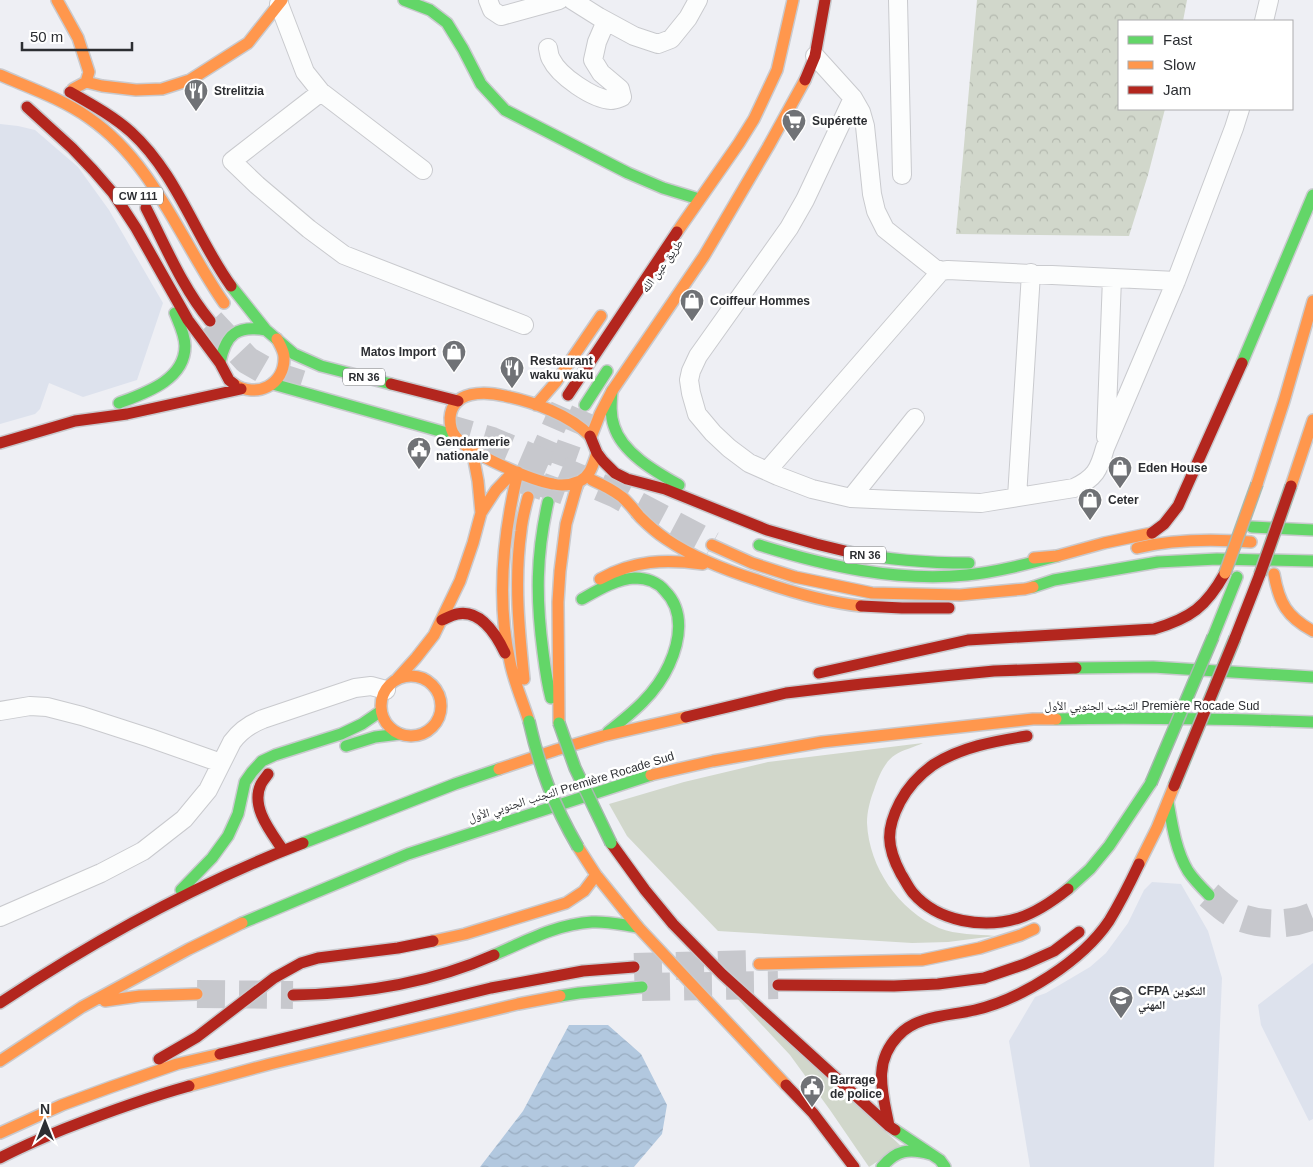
<svg xmlns="http://www.w3.org/2000/svg" width="1313" height="1167" viewBox="0 0 1313 1167" font-family="Helvetica,'Noto Naskh Arabic',sans-serif">
<defs>
<pattern id="forest-crowns" width="20" height="18" patternUnits="userSpaceOnUse" patternTransform="scale(1.25)"><rect width="20" height="18" fill="#d1d7cb"/><path d="M2 6a3 3 0 1 1 6 0M12 15a3 3 0 1 1 6 0" fill="none" stroke="#b4b9af"/></pattern>
<pattern id="water-waves" width="16" height="10" patternUnits="userSpaceOnUse" patternTransform="scale(1.25)"><rect width="16" height="10" fill="#b2c8df"/><path d="M0 5q4-4 8 0t8 0" fill="none" stroke="#99acc0"/></pattern>
</defs>
<rect width="100%" height="100%" fill="#eeeff4"/>
<!-- built -->
<path fill="#dde2ed" d="M0,124L18,126L35,130L78,167L109,210L163,303L137,380L83,397L49,383L40,409L35,414L0,424Z
M1152,882L1181,884L1208,931L1222,978L1214,1167H1030L1009,1041L1035,997L1046,993L1090,967L1106,953L1128,923L1144,890Z
M1313,963V1119L1309,1121L1261,1025L1258,1005Z"/>
<!-- green -->
<path fill="#d1d7cb" d="M923,743C915,747 902,750 895,755C884,762 878,778 874,790C870,800 867,812 867,823C869,868 899,910 939,928C956,935 977,934 995,936L948,942L912,943L718,931L627,836L609,804L684,782L768,762Z
M687,945L901,1146L869,1167L830,1110L790,1055Z"/>
<!-- forest -->
<path fill="url(#forest-crowns)" d="M977,0H1187L1183,21H1119V109H1165L1148,175L1129,236L956,234Z"/>
<!-- water -->
<path fill="url(#water-waves)" d="M569,1025H608L641,1054L667,1105L662,1134L634,1167H480L523,1111Z"/>
<g fill="none" stroke-linecap="round" stroke-linejoin="round">
<!-- secondary-tunnel -->
<path stroke="#c7c8cd" stroke-width="24" stroke-dasharray="24 12" stroke-linecap="butt" d="M528,496L544,449L566,399
M549,500L573,433L584,408"/>
<!-- highway-tunnel -->
<path stroke="#c7c8cd" stroke-width="28" stroke-dasharray="28 14" stroke-linecap="butt" d="M211,322L247,360L273,375L301,384
M443,427L492,441L616,494L712,545
M1209,895C1218,903 1227,911 1237,916C1261,926 1289,926 1313,916
M634,967L759,964
M642,987L778,985
M197,994L293,995"/>
<defs>
<path id="street" d="M488,0L492,10L501,16L559,0
M572,0L599,17L634,36L658,44L671,39L688,18L698,0
M898,0L902,175
M279,4L305,72L321,92L423,170
M1264,21L1269,0
M548,48C549,52 549,56 551,59C559,76 593,99 611,100C615,100 619,98 622,97L620,89L601,73L593,60L597,42L606,21
M815,56L853,98L861,112L865,126L872,194L876,211L885,229L934,268L941,271L948,270L1176,281
M321,92L232,161L257,185L309,229L344,255L524,325
M853,98L805,200L789,228L698,356L691,371L689,380L691,393L697,414L713,433L729,448L749,463L778,476L812,489L851,498L895,500L981,503L1074,488C1095,478 1099,470 1105,448L1176,281L1234,128L1240,109
M1106,437L1112,278
M767,471L941,271
M1017,497L1031,273
M851,498L915,418
M0,711L30,706L47,707L82,716L150,738L221,763
M0,917L101,873L143,851L184,819L208,790L232,742C240,731 250,724 263,719L355,688L371,686L386,690"/>
<path id="fast" d="M404,0L430,10L447,23L463,49L481,84L505,110L628,173L663,188L699,199
M231,286L266,330L294,354L321,366L391,384
M220,362C226,334 237,325 266,330
M1242,363L1313,195
M273,384L454,435
M612,391C611,403 610,415 614,426C622,453 656,472 679,485
M119,403C145,393 185,380 185,346C185,335 179,323 175,313
M585,405L607,371
M548,502C536,555 536,599 543,652C545,668 547,683 551,698
M1252,527L1313,530
M759,545C826,566 896,582 967,575C997,572 1027,564 1057,556
M849,552C889,560 928,563 969,563
M1033,587L1054,580L1158,562L1217,559L1313,561
M582,599C598,590 616,579 635,578C646,578 658,582 665,591C685,611 680,641 669,665C656,694 632,713 608,732
M1213,637L1237,577
M1076,668L1153,667L1313,677
M1056,719C1142,717 1227,719 1313,722
M346,746L375,737L400,734
M1168,802C1172,825 1176,851 1188,871C1194,880 1201,887 1209,895
M303,843L455,784L499,769
M1068,889L1090,869L1109,846L1151,783
M181,890L212,858L228,836L238,814L245,782L252,772L262,761L275,755L341,734L362,724L381,711
M242,923L408,854L651,775
M494,955C526,941 557,924 592,922C607,921 623,925 638,927
M560,996L579,993L642,987
M895,1130L940,1160L945,1167
M882,1167C896,1150 909,1148 930,1154"/>
<path id="slow" d="M57,0L78,38L89,72L86,82L73,89
M0,75C30,88 62,99 89,118C154,163 180,240 224,303
M86,82L102,86L136,90L162,89L190,80L248,43L282,0
M677,232L739,143L754,119L777,70L793,0
M234,384C256,399 285,385 284,357C284,351 280,345 277,339
M536,405L556,382L601,316
M590,436C570,415 534,402 505,396C485,391 452,390 450,418C450,424 451,431 455,436C469,454 531,480 553,484C562,486 571,485 580,481C591,475 593,464 597,453
M591,437L600,414L612,391L704,256L768,147L805,80
M472,450L478,481L481,513
M518,472C503,534 496,599 510,662C514,682 523,702 529,721
M592,480C603,485 613,490 622,497C629,503 634,510 640,517C648,525 657,533 666,539C694,558 725,570 757,580C791,592 825,602 861,606
M1257,484L1284,401L1313,301
M1291,486L1313,420
M712,545L752,563L795,577L872,593L960,595L1025,589L1033,587
M1137,548C1175,539 1212,539 1251,542
M1034,558L1057,556L1104,543L1152,533
M1274,574C1279,603 1287,617 1313,631
M600,579C634,560 665,559 703,564
M381 706a30 30 0 1 1 60 0a30 30 0 1 1-60 0Z
M397,679L416,658L434,635L460,581L473,543L481,513L496,490L514,471
M524,679C519,630 514,581 521,531C522,520 525,508 528,497
M559,723L558,602L560,571L566,524L578,482
M499,769L556,750L603,736L686,717
M651,775L713,761L822,742L1033,719H1056
M578,847L596,875L638,927L786,1085
M1139,864L1157,828L1174,786
M433,941L465,934L566,903L584,891L596,875
M759,964L922,960L980,948L1021,935L1034,929
M105,1001L140,996L197,994
M0,1061L82,1007L189,949L242,923
M189,1086L270,1064L518,1004L560,996
M0,1133L62,1105L111,1087L177,1064L220,1054"/>
<path id="jam" d="M805,80L815,56L825,0
M70,92C91,104 113,116 131,132C177,174 195,236 231,286
M27,107L72,148L93,170L113,193L136,228L188,320L220,363L229,380L234,384
M146,208C166,247 182,287 210,321
M391,384L458,401
M568,395L677,232
M590,436L597,453L603,461L615,473L627,479L665,489L767,530L816,544L849,552
M0,443L75,421L127,414L241,389
M1152,533L1164,524L1178,506L1242,363
M861,606L902,608H949
M442,620C447,618 452,615 457,614C481,609 496,634 505,653
M1235,638L1260,574
M819,673L968,640L1154,629C1191,618 1206,607 1225,573
M686,717L786,693L862,684L994,671L1076,668
M1027,736C995,741 961,747 933,765C919,775 908,787 900,802C886,829 886,846 901,874C905,880 908,887 913,893C938,922 984,929 1019,918C1037,912 1053,901 1068,889
M268,774C266,777 263,780 261,784C250,807 271,832 283,850
M611,843L645,890L673,924L722,974L889,1126L895,1130
M778,985L894,986L938,984L984,978L1025,964L1054,951L1079,932
M293,995C361,994 431,983 494,955
M0,1003C95,940 196,884 303,843
M220,1054L491,988L583,971L634,967
M159,1059L197,1037L274,978L301,963L318,958L398,948L433,941
M786,1085L813,1113L854,1167
M889,1126C883,1094 872,1063 898,1036C917,1015 949,1016 975,1010C1022,999 1082,961 1109,921C1120,903 1130,883 1139,864
M0,1158C21,1147 42,1138 64,1129C105,1113 146,1098 189,1086"/>
</defs>
<!-- street casing -->
<use href="#street" stroke="#c9cace" stroke-width="20"/>
<!-- fast casing -->
<use href="#fast" stroke="#c9cace" stroke-width="14"/>
<!-- slow casing -->
<use href="#slow" stroke="#c9cace" stroke-width="14"/>
<!-- jam casing -->
<use href="#jam" stroke="#c9cace" stroke-width="14"/>
<!-- street -->
<use href="#street" stroke="#fcfdfd" stroke-width="18"/>
<!-- fast -->
<use href="#fast" stroke="#63d668" stroke-width="11"/>
<!-- slow -->
<use href="#slow" stroke="#ff974d" stroke-width="11"/>
<!-- jam -->
<use href="#jam" stroke="#b3261e" stroke-width="11"/>
<defs>
<path id="fast-bridge" d="M529,721C540,769 553,804 578,847
M559,723L575,768L611,843
M1151,783L1213,637"/>
<path id="slow-bridge" d="M1225,573L1257,484"/>
<path id="jam-bridge" d="M1260,574L1291,486
M1174,786L1235,638"/>
</defs>
<!-- fast-bridge casing -->
<use href="#fast-bridge" stroke="#aab9b1" stroke-width="14" stroke-linecap="butt"/>
<!-- slow-bridge casing -->
<use href="#slow-bridge" stroke="#aab9b1" stroke-width="14" stroke-linecap="butt"/>
<!-- jam-bridge casing -->
<use href="#jam-bridge" stroke="#aab9b1" stroke-width="14" stroke-linecap="butt"/>
<!-- fast-bridge -->
<use href="#fast-bridge" stroke="#63d668" stroke-width="11"/>
<!-- slow-bridge -->
<use href="#slow-bridge" stroke="#ff974d" stroke-width="11"/>
<!-- jam-bridge -->
<use href="#jam-bridge" stroke="#b3261e" stroke-width="11"/>
</g>
<!-- icons -->
<defs>
<symbol id="restaurant-pin" viewBox="-11 -11 22 30"><path d="M0 17L-7.5 6A9.5 9.5 0 1 1 7.5 6Z" fill="#707276" stroke="#fff"/><path d="M-5-6h1v4h1v-4h1v4h1v-4h1v5L-1.5 .5V6h-2V.5L-5-1ZM5-6V6H3V1.5H1.5Q1.5-4 5-6Z" fill="#fff"/></symbol>
<symbol id="supermarket-pin" viewBox="-11 -11 22 30"><path d="M0 17L-7.5 6A9.5 9.5 0 1 1 7.5 6Z" fill="#707276" stroke="#fff"/><path d="M-6-5.5h2.5l.6 2H6L4.5 2H-2.5L-4.4-4H-6ZM-1.5 3.2a1.3 1.3 0 1 0 .1 0ZM3 3.2a1.3 1.3 0 1 0 .1 0Z" fill="#fff"/></symbol>
<symbol id="shop-pin" viewBox="-11 -11 22 30"><path d="M0 17L-7.5 6A9.5 9.5 0 1 1 7.5 6Z" fill="#707276" stroke="#fff"/><path d="M-5-2.5h2.3a2.7 3.5 0 0 1 5.4 0H5L5.5 6h-11ZM-1.5-2.5h3a1.5 2.3 0 0 0-3 0Z" fill="#fff"/></symbol>
<symbol id="civic-pin" viewBox="-11 -11 22 30"><path d="M0 17L-7.5 6A9.5 9.5 0 1 1 7.5 6Z" fill="#707276" stroke="#fff"/><path d="M-.6-6.5H3V-4.5H.6V-3L4-1V1h2V6H-6V1h2V-1L-.6-3ZM-1.2 2.5V6h2.4V2.5Z" fill="#fff"/></symbol>
<symbol id="university-pin" viewBox="-11 -11 22 30"><path d="M0 17L-7.5 6A9.5 9.5 0 1 1 7.5 6Z" fill="#707276" stroke="#fff"/><path d="M0-5L7-2L0 1L-7-2ZM-4 1L0 2.5L4 1V4Q0 6-4 4Z" fill="#fff"/></symbol>
</defs>
<g fill-rule="evenodd">
<use href="#restaurant-pin" x="182" y="77" width="28" height="38"/>
<use href="#supermarket-pin" x="780" y="107" width="28" height="38"/>
<use href="#shop-pin" x="678" y="287" width="28" height="38"/>
<use href="#shop-pin" x="440" y="338" width="28" height="38"/>
<use href="#restaurant-pin" x="498" y="354" width="28" height="38"/>
<use href="#civic-pin" x="405" y="435" width="28" height="38"/>
<use href="#shop-pin" x="1106" y="454" width="28" height="38"/>
<use href="#shop-pin" x="1076" y="486" width="28" height="38"/>
<use href="#university-pin" x="1107" y="984" width="28" height="38"/>
<use href="#civic-pin" x="798" y="1073" width="28" height="38"/>
</g>
<g text-anchor="middle" stroke-width="5" stroke-linejoin="round" paint-order="stroke">
<!-- shield labels -->
<g fill="#fff" stroke="#6b6d70" stroke-width="1">
<rect x="113" y="187.5" width="50" height="17" rx="4"/>
<rect x="343" y="368.5" width="42" height="17" rx="4"/>
<rect x="844" y="546.5" width="42" height="17" rx="4"/>
</g>
<g font-size="11" font-weight="bold" fill="#2c2e32">
<text x="138" y="200">CW 111</text>
<text x="364" y="381">RN 36</text>
<text x="865" y="559">RN 36</text>
</g>
<!-- poi labels -->
<g font-size="12" font-weight="bold" fill="#2c2e32" stroke="#fff" text-anchor="start">
<text x="214" y="95">Strelitzia</text>
<text x="812" y="125">Supérette</text>
<text x="710" y="305">Coiffeur Hommes</text>
<text x="436" y="356" text-anchor="end">Matos Import</text>
<text x="530" y="365">Restaurant<tspan x="530" dy="14">waku waku</tspan></text>
<text x="436" y="446">Gendarmerie<tspan x="436" dy="14">nationale</tspan></text>
<text x="1138" y="472">Eden House</text>
<text x="1108" y="504">Ceter</text>
<text x="1138" y="995">CFPA التكوين<tspan x="1138" dy="14">المهني</tspan></text>
<text x="830" y="1084">Barrage<tspan x="830" dy="14">de police</tspan></text>
</g>
<!-- street labels -->
<g font-size="12" fill="#2c2e32" stroke="#fff">
<text transform="translate(662 266) rotate(-54)" y="4">طريق عين الله</text>
<text x="1152" y="710">التجنب الجنوبي الأول Première Rocade Sud</text>
<text transform="translate(571 787) rotate(-17)" y="4">التجنب الجنوبي الأول Première Rocade Sud</text>
</g>
</g>
<!-- legend -->
<rect x="1118" y="20" width="175" height="90" fill="#ffffff" stroke="#ababad"/>
<rect x="1128" y="36" width="25" height="8" fill="#63d668" stroke="#ababad"/>
<text x="1163" y="45" font-size="15" fill="#2c2e32">Fast</text>
<rect x="1128" y="61" width="25" height="8" fill="#ff974d" stroke="#ababad"/>
<text x="1163" y="70" font-size="15" fill="#2c2e32">Slow</text>
<rect x="1128" y="86" width="25" height="8" fill="#b3261e" stroke="#ababad"/>
<text x="1163" y="95" font-size="15" fill="#2c2e32">Jam</text>
<!-- north arrow -->
<g transform="translate(45 1122)" stroke="#ffffff" stroke-width="4" paint-order="stroke">
<path d="M0-4L9 19L0 12L-9 19Z" fill="#2c2e32"/>
<text y="-8" font-size="14" font-weight="bold" text-anchor="middle" fill="#2c2e32">N</text>
</g>
<!-- scale -->
<path d="M22 42v8h110v-8" fill="none" stroke="#2c2e32" stroke-width="2.5"/>
<text x="30" y="42" font-size="15" fill="#2c2e32" stroke="#ffffff" stroke-width="4" paint-order="stroke">50 m</text>
</svg>
